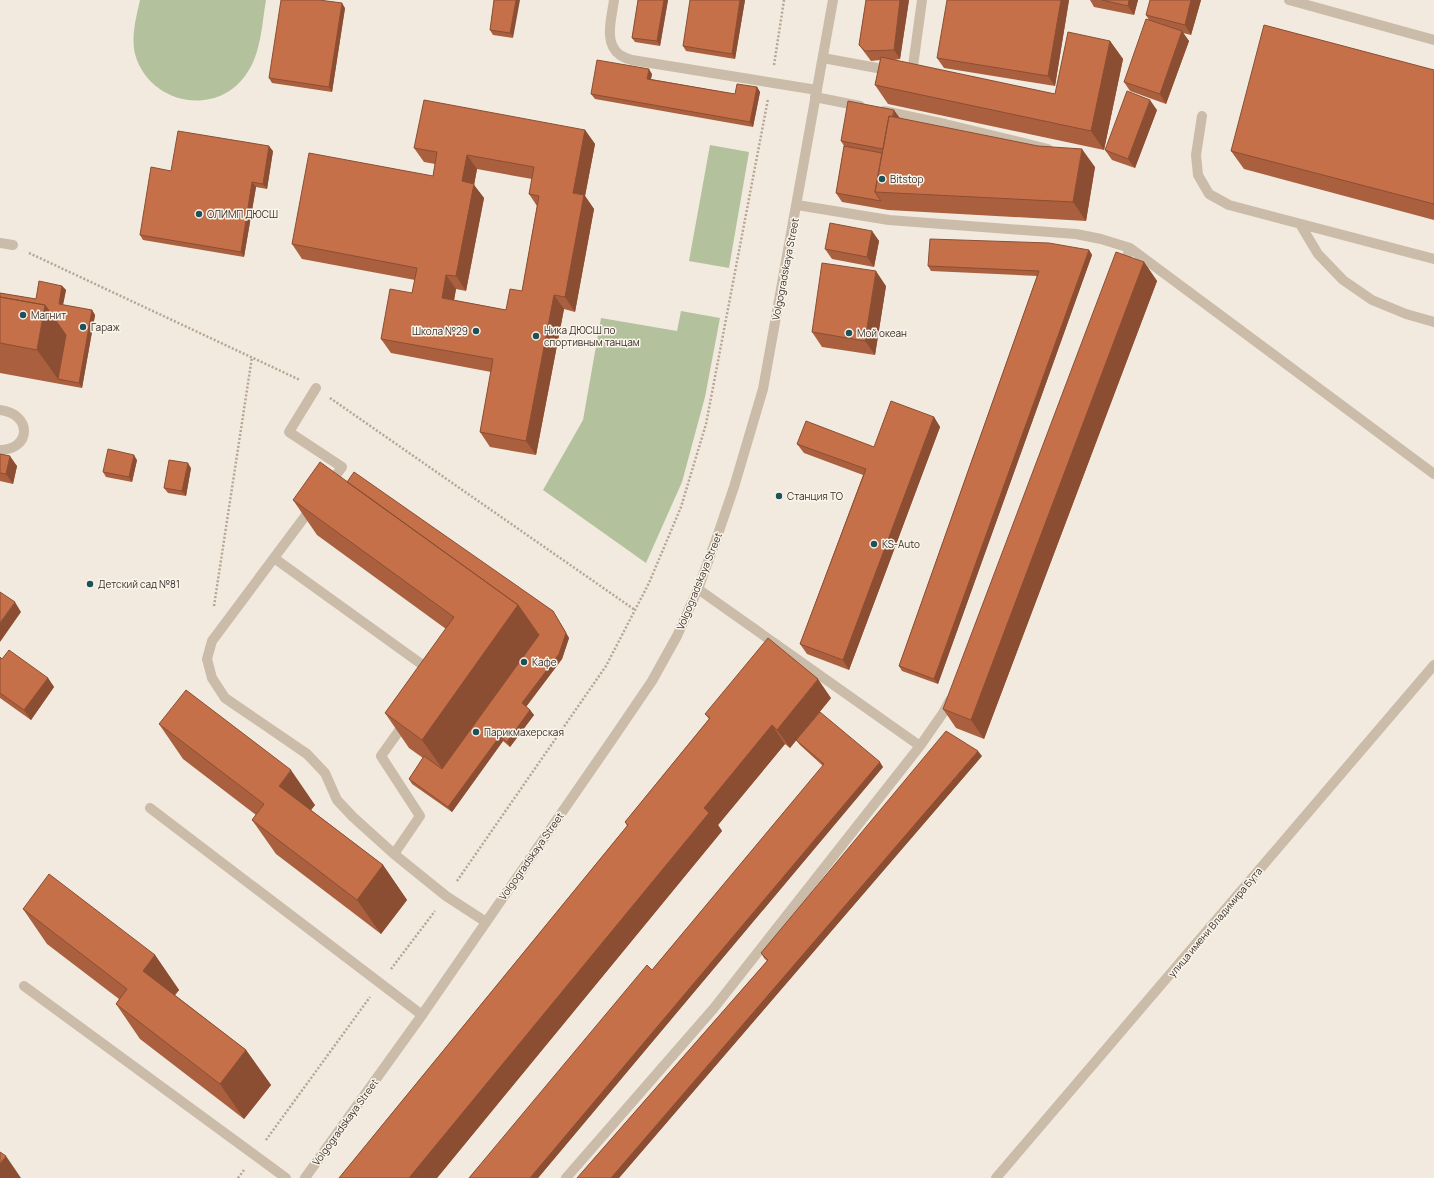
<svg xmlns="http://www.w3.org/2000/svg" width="1434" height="1178" viewBox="0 0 1434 1178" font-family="Manrope,sans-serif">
<rect width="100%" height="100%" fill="#f2eade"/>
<!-- green -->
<path fill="#b3c29d" d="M140,0H266C262,24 261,53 247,73C218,118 149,105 135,54C131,36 136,18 140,0Z
M710,145L749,152L729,268L689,261Z
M681,311L720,318L705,397L682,482L646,563L543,490L583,420L601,318L677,331Z"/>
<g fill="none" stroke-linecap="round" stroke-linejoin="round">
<!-- path -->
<path stroke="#b7a593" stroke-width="2.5" stroke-dasharray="2 2" stroke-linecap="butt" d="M774,65L784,0
M29,253L300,380
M330,398L635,610
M214,606L252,357
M457,881L606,666L649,583L681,507L706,424L768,99
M391,969L435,911
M266,1140L370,997
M238,1178L244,1170"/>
<!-- lane -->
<path stroke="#cbbba9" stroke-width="10" d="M614,0C612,17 603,43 620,55C623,57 628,59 632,60L817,90
M1289,0L1434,40
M823,58L904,73L909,72L913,66L922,0
M815,97L860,106
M884,111L945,124L1048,149
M1202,116L1196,155L1198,175L1209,194L1229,205L1434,259
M797,205L889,220L1076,234L1101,239L1130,248
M1300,224L1318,254L1343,280L1372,300L1406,314L1434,322
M0,243L13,245
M1123,267L1130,248L1434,474
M316,388L289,432L342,467L329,485
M0,410C33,414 31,450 0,450
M312,507L212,641L207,659L212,678L225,698L307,754L325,773L337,800L353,817L394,854L446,896L486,922
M274,558L431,671
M698,589L920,746
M150,808L422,1015
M394,854L420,816L381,756L406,721
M24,986L286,1178
M566,1178L714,1008L920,746L943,713L950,700"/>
<!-- street -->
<path stroke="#cbbba9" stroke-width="10" d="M305,1178L422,1015L616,734L652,681L677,636L698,589L717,537L734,487L763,389L833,0
M996,1178L1434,665"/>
</g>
<!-- wall -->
<path fill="#aa603f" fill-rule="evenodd" d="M494,0L513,38L493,35L490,30Z
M638,0H668L660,46L635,42L632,38Z
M745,0L735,59L686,51L683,46Z
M866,0H909L900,59L894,60L1055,94L1110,41L1123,59L1104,150L888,104L875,85L880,60L871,61L859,45Z
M1069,0L1055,86L944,68L937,58Z
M1090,0H1138L1134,15L1094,7Z
M1201,0L1191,35L1183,33L1189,41L1166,104L1130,91L1124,82L1149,20L1146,15Z
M345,8L332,92L272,83L269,78Z
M1434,70V220L1244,169L1231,151Z
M652,74L651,79L735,94L757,87L760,92L753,127L595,99L591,94Z
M1157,110L1135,168L1112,160L1105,150Z
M900,118L1095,167L1086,221L888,210L842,202L836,193L844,146L841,141Z
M585,130L595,144L585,196L594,209L575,312L564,309L536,455L490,447L480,432L491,372L391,353L381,339L412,293L415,280L302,259L292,244L433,176L435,164L424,162L414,148ZM477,169L532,179L529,194L537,206L522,291L506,310L454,300L456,289L466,291L484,198L474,185Z
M273,151L267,189L256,187L244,257L143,240L140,235L171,171Z
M872,231L879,241L874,267L832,259L825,249Z
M1089,250L1092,255L938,684L902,671L899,666L1037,276L931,271L928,266Z
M1144,262L1157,281L984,739L956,728L943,709Z
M62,286L66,290L63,305L92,310L95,315L82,388L0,373V293L36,299Z
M886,286L875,355L822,347L812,332Z
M934,417L940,427L849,670L807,654L800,644L863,475L804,453L797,444L874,447Z
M0,454L17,466L13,484L0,481Z
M137,460L132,482L106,477L103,472Z
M191,468L186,496L168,493L164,488Z
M347,482L553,611L569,638L562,659L526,707L530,710L534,715L510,747L503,741L452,812L412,784L409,779L423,758L409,748L385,713L446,629L317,535L293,500Z
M0,657L2,659L48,678L54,687L31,720L0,698Z
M831,698L802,734L883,767L538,1178H469L652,970L823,766L800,745L796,740L790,748L785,744L718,825L722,831L437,1178H339L627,826L625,822L709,719L705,714Z
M159,724L315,805L311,810L383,865L407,900L381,934L276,854L252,820L256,815L183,759Z
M982,756L619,1178H577L767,961L764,958L761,953Z
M23,909L155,955L179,990L175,995L246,1050L271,1085L244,1119L140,1039L116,1004L119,999L47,944Z"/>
<!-- shaded-wall -->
<path fill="#8b4e33" d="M516,0H520L513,38L510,33Z
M664,0H668L660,46L657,41Z
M740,0H745L735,59L732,54Z
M900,0H909L900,59L894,50Z
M1061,0H1069L1055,86L1048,76Z
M1129,0H1138L1134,15L1128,6Z
M1191,0H1201L1191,35L1185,25Z
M342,3L345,8L332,92L329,87Z
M1182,31L1189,41L1166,104L1160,94Z
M1110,41L1123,59L1104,150L1091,131Z
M649,69L652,74L650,83L647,79Z
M757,87L760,92L753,127L750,122Z
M1150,100L1157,110L1135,168L1128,159Z
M894,110L904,124L887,149Z
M585,130L595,144L585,196L594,209L575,312L565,297L573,193Z
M269,146L273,151L267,189L263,184Z
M1082,149L1095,167L1086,221L1073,202Z
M467,155L477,169L474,185L484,198L466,291L456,276L462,181Z
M252,182L256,187L244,257L241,252Z
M872,231L879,241L874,267L867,257Z
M1089,250L1092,255L938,684L934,679Z
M1144,262L1157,281L984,739L971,720Z
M876,271L886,286L875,355L865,341Z
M446,275L456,289L452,312L442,298Z
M62,286L66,290L62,309L59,304Z
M554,295L564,309L536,455L526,441Z
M45,305L70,340L58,379L37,350Z
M92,310L95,315L82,388L79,383Z
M934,417L940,427L849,670L843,660Z
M134,455L137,460L132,482L129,477Z
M10,456L17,466L13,484L6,474Z
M188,463L191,468L186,496L182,491Z
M15,602L21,612L0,642V623Z
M518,605L542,640L446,774L422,740Z
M553,611L569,638L562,659L525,708L522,703Z
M48,678L54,687L31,720L24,710Z
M818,679L831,698L790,748L777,730Z
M530,710L534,715L510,747L507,742Z
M772,725L785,744L718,825L722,831L437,1178H409L704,808Z
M500,736L503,741L452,812L448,807Z
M978,751L982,756L619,1178H611Z
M880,762L883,767L538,1178H530Z
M291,770L315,805L303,820L279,786Z
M383,865L407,900L381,934L357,900Z
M155,955L179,990L167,1005L143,971Z
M246,1050L271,1085L244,1119L220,1084Z
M6,1156L21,1178H0V1164Z"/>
<!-- building -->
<path fill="#c67049" stroke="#8b4e33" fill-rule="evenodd" d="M281,0H319L342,3L329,87L269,78Z
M494,0H516L510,33L490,30Z
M638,0H664L657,41L632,38Z
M690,0H740L732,54L683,46Z
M866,0H900L894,50L865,51L859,45Z
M947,0H1061L1048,76L937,58Z
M1102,0H1129L1128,6Z
M1150,0H1191L1185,25L1146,15Z
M1146,19L1182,31L1160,94L1124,82Z
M1264,25L1434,70V204L1231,151Z
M1068,32L1110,41L1091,131L875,85L881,57L1055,94Z
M597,60L649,69L647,79L735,94L737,84L757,87L750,122L591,94Z
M1127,91L1150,100L1128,159L1105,150Z
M424,100L585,130L573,193L584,195L565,297L554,295L526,441L480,432L493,359L381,339L390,289L412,293L417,268L292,244L309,153L433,176L437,152L414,148ZM467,155L534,167L529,194L539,196L522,291L510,289L506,310L442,298L446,275L456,276L474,184L462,181Z
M848,101L894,110L892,117L889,116L883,149L841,141Z
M889,116L1038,146L1082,149L1073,202L875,192Z
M178,131L269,146L263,184L252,182L241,252L140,235L151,167L171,171Z
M844,146L882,153L875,192L881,201L836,193Z
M830,223L872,231L867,257L825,249Z
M930,239L1049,243L1089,250L934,679L899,666L1039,271L928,266Z
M1116,252L1144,262L971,720L943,709Z
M822,263L876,271L865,341L812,332Z
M39,281L62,286L59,304L92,310L79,383L58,379L66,335L45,305L0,297V293L36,299Z
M0,297L45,305L37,350L0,343Z
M891,401L934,417L843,660L800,644L866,469L797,444L806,421L874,447Z
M108,449L134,455L129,477L103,472Z
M0,454L10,456L6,474L0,473Z
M169,460L188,463L182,491L164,488Z
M320,462L518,605L422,740L385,713L454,617L293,500Z
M354,472L553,611L566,633L559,654L522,703L530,710L507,742L500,736L448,807L409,779L424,756L442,769L539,635L518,605L347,482Z
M0,592L15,602L0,623Z
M768,638L818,679L777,730L772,725L704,808L709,813L409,1178H339L628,825L625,822L710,718L705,714Z
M9,650L48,678L24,710L0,693V657L2,659Z
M186,690L291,770L279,786L383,865L357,900L252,820L264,804L159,724Z
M820,712L880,762L530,1178H469L647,965L652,970L824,764L796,740Z
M946,731L978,751L611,1178H577L768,960L761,953Z
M49,874L155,955L143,971L246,1050L220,1084L116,1004L127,989L23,909Z
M0,1152L6,1156L0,1164Z"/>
<!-- markers -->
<g fill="#1e525a" stroke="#faf4ea" stroke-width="1.5">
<circle cx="882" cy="179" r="4"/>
<circle cx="199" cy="214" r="4"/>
<circle cx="23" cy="315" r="4"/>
<circle cx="83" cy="327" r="4"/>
<circle cx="476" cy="331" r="4"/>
<circle cx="849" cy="333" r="4"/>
<circle cx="536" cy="336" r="4"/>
<circle cx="779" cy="496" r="4"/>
<circle cx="874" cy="544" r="4"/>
<circle cx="90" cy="584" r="4"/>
<circle cx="524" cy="662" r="4"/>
<circle cx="476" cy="732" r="4"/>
</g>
<g text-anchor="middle" stroke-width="3" stroke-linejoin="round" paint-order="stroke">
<!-- poi labels -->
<g font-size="10" fill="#382f29" stroke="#faf4ea" text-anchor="start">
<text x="890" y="183">Bitstop</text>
<text x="207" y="218">ОЛИМП ДЮСШ</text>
<text x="31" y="319">Магнит</text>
<text x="91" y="331">Гараж</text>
<text x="544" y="334">Ника ДЮСШ по<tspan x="544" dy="12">спортивным танцам</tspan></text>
<text x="468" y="335" text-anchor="end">Школа №29</text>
<text x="857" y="337">Мой океан</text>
<text x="787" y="500">Станция ТО</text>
<text x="882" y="548">KS-Auto</text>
<text x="98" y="588">Детский сад №81</text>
<text x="532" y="666">Кафе</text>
<text x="484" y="736">Парикмахерская</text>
</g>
<!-- street labels -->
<g font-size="10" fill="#382f29" stroke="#faf4ea">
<text transform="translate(785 269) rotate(-79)" y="4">Volgogradskaya Street</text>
<text transform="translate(699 581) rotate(-68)" y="4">Volgogradskaya Street</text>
<text transform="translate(531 856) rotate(-55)" y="4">Volgogradskaya Street</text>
<text transform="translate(1215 922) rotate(-50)" y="4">улица имени Владимира Бута</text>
<text transform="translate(345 1122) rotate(-54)" y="4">Volgogradskaya Street</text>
</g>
</g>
</svg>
